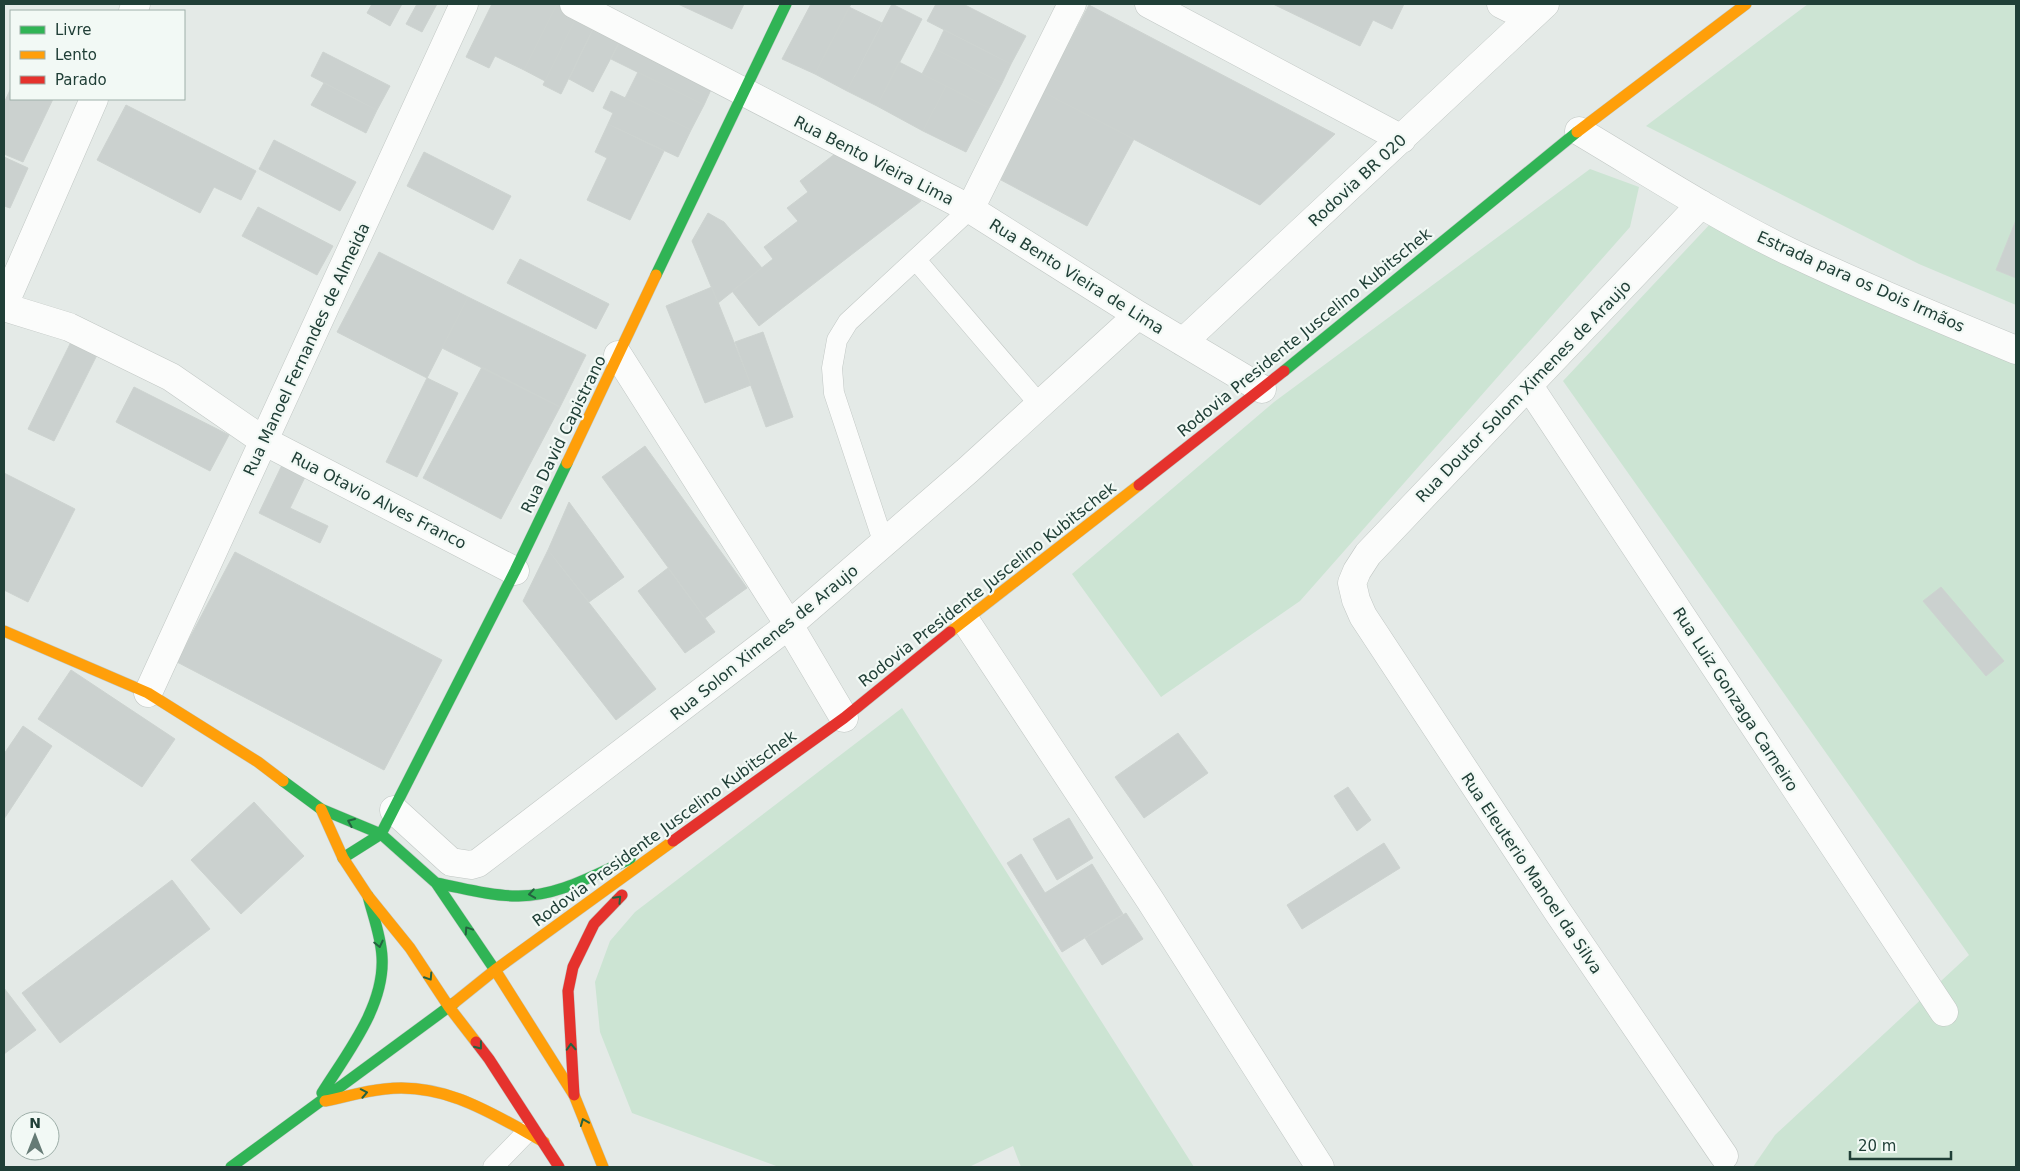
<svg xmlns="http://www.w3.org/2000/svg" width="2020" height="1171" viewBox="0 0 2020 1171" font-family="'DejaVu Sans',sans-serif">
<rect width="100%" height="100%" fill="#e4eae7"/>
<!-- green -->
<path fill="#cce4d3" d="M1808,4H2016V220L1996,270L2016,278V305L1919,264L1646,126Z
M1590,169L1639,187L1630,227L1300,601L1161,697L1072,574L1274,402Z
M1711,223L2016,356V1167H1753L1775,1135L1969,955L1563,381Z
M902,708L1194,1167H1021L1013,1146L969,1167H779L632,1113L600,1032L595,982L610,941L635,912Z"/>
<!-- building -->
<path fill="#cbd1cf" stroke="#cdd3d0" d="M372,4H402L390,26L367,13Z
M417,4H437L422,32L406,24Z
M492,4H557L524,70L495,56L489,68L466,57Z
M557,4L578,14L545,81L524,70Z
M678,4H744L732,29Z
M811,4H851L815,74L782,59Z
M892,4L922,19L877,106L847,91Z
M936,4H963L1026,36L1011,64L927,21Z
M1273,4H1404L1392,29L1373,20L1360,46Z
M1089,5L1335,134L1260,205L1043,92Z
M849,7L882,23L847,91L815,74Z
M578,14L596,23L561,94L543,85Z
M596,23L622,37L593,92L569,79Z
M944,30L1011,64L1002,83L935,49Z
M622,37L714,83L704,105L611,59Z
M935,49L1002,83L989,108L922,74Z
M323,52L390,86L377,110L311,76Z
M899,62L946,86L923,131L877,106Z
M638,72L704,105L691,130L625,98Z
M324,83L377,110L366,133L311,105Z
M946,86L989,108L966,152L923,131Z
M11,88V99H53L23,162L4,154V103Z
M611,91L691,130L678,157L608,124L613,113L603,108Z
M1043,92L1134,139L1087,226L1001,180Z
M126,105L256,171L241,200L214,187L200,213L97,160Z
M608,124L664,151L630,220L587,200L607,158L595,152Z
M274,140L356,182L340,211L259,169Z
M840,150L921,201L759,326L732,291L773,259L764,247L798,221L787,208L808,192L800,181Z
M424,152L511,196L493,230L407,186Z
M4,157L28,168L10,208L4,206Z
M258,207L333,246L317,275L242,236Z
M708,213L724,222L762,268L718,303L692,241Z
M2016,220V278L1996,270Z
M379,252L468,297L427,378L337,332Z
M520,259L609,304L596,329L507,283Z
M712,287L751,385L705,403L666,306Z
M468,297L586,355L560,407L442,348Z
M763,332L793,417L766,427L735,342Z
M71,342L97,355L54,441L28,429Z
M482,367L560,407L501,519L423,478Z
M427,378L458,393L417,477L386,462Z
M134,387L229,435L210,471L116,422Z
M645,446L747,588L705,618L602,477Z
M282,465L305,477L290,508L328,526L320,543L259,513Z
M4,473L75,509L28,602L4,590Z
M569,502L624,577L589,602L548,550Z
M548,550L656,689L616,720L523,601Z
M235,552L442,660L384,770L177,662Z
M668,568L715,632L685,653L638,591Z
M1941,587L2004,661L1986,676L1923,601Z
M71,670L175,739L142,787L38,719Z
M23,726L52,746L4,819V754Z
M1178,733L1208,773L1144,818L1115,777Z
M1348,787L1371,820L1357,831L1334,796Z
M254,802L304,856L241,914L191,860Z
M1069,818L1093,858L1057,880L1033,839Z
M1384,843L1400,868L1302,929L1287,905Z
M1021,854L1045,893L1092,864L1123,914L1062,952L1007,863Z
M172,880L210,929L60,1043L22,993Z
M1126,913L1143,939L1102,965L1085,938Z
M4,988L36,1030L4,1054Z"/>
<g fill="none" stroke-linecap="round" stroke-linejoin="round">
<defs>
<path id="lane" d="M916,260L1040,405
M884,544L834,393L832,368L837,340L848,322L970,209
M493,1167L527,1132"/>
<path id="street" d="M574,4L970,209L1072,4
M1149,4L1402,139
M1501,4L1529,18
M133,11L136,4
M1579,131C1648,172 1717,217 1790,252C1864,287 1940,319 2016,350
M1701,204L1368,554L1357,571L1352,583L1356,600L1363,616L1558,912L1724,1156
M970,209L1138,315L1262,389
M4,305L94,99
M4,307L69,327L171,377L264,441L515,571
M1183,342L1545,4
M618,355L789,625L844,718
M1529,386L1944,1012
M965,620L1150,900L1320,1167
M148,693L464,4
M394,810L451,862L471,865L478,863L789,625L968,470L1138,315"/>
<path id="fast" d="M656,275L786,4
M1284,371L1577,132
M283,781L321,809L381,834L436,883L497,973
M343,858L381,834L515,571L567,463
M436,883C463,888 489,896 516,896C557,897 594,875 630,859
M322,1093C347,1053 385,1006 382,957C381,936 373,916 368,896
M231,1167L454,1003"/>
<path id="slow" d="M1577,132L1746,4
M567,463L656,275
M4,631L148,693L258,762L283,781
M950,632L1139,485
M321,809L343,858L368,896L410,948L449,1007L476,1042
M497,973L574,1095L603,1167
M454,1003L495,970L673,841
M325,1101C345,1097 364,1091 385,1089C445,1082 493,1114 544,1142"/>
<path id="jam" d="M1139,485L1284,371
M673,841L844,718L950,632
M476,1042L489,1059L559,1167
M574,1095L568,991L573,967L594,924L622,895"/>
</defs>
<!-- lane casing -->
<use href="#lane" stroke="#c1c7c4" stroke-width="21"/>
<!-- street casing -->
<use href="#street" stroke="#c1c7c4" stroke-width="29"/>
<!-- fast casing -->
<use href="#fast" stroke="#bfc8c4" stroke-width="12"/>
<!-- slow casing -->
<use href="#slow" stroke="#bfc8c4" stroke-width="12"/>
<!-- jam casing -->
<use href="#jam" stroke="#bfc8c4" stroke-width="12"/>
<!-- lane -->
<use href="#lane" stroke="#fbfcfb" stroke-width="20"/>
<!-- street -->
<use href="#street" stroke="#fbfcfb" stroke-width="28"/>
<!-- fast -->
<use href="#fast" stroke="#30b455" stroke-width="11"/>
<!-- slow -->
<use href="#slow" stroke="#ff9f0a" stroke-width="11"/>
<!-- jam -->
<use href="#jam" stroke="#e5322d" stroke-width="11"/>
</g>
<!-- one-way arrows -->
<defs><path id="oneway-chevron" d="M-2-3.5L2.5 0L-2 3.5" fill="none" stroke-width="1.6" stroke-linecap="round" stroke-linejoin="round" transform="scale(1.25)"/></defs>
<g stroke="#256240">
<use href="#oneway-chevron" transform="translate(351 822) rotate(-157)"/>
<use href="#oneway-chevron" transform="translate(532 894) rotate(171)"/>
<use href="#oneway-chevron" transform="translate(618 899) rotate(-46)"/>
<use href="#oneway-chevron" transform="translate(468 930) rotate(-124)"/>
<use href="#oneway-chevron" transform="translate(379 944) rotate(77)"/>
<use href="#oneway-chevron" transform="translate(429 977) rotate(57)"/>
<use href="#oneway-chevron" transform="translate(479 1046) rotate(52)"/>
<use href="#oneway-chevron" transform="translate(571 1047) rotate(-93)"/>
<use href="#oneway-chevron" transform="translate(364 1093) rotate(-11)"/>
<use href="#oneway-chevron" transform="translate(584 1122) rotate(-112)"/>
</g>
<g text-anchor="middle" stroke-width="4.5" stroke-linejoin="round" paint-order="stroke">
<!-- street labels -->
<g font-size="16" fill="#203f37" stroke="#f2f9f5">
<text transform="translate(874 160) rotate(27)" y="6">Rua Bento Vieira Lima</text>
<text transform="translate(1357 180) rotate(-43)" y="6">Rodovia BR 020</text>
<text transform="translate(1077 276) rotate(32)" y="6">Rua Bento Vieira de Lima</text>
<text transform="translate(1861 281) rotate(24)" y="6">Estrada para os Dois Irmãos</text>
<text transform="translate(1304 332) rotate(-39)" y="6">Rodovia Presidente Juscelino Kubitschek</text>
<text transform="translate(306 349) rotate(-65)" y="6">Rua Manoel Fernandes de Almeida</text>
<text transform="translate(1523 391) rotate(-46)" y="6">Rua Doutor Solom Ximenes de Araujo</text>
<text transform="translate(563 434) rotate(-64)" y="6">Rua David Capistrano</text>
<text transform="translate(379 500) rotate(27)" y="6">Rua Otavio Alves Franco</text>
<text transform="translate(987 584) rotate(-38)" y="6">Rodovia Presidente Juscelino Kubitschek</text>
<text transform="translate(764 642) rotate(-39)" y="6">Rua Solon Ximenes de Araujo</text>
<text transform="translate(1736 699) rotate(57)" y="6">Rua Luiz Gonzaga Carneiro</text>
<text transform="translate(664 828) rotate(-36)" y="6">Rodovia Presidente Juscelino Kubitschek</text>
<text transform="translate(1532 873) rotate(56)" y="6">Rua Eleuterio Manoel da Silva</text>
</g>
</g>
<!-- border -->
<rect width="2020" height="1171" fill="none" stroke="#203f37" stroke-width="10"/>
<!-- legend -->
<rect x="10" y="10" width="175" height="90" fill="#f2f9f5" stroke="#9eafa9"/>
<rect x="20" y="26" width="25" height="8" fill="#30b455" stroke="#9eafa9"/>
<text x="55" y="35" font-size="15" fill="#203f37">Livre</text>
<rect x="20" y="51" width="25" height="8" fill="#ff9f0a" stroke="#9eafa9"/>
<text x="55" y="60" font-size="15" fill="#203f37">Lento</text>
<rect x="20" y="76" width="25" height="8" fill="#e5322d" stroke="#9eafa9"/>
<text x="55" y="85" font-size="15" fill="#203f37">Parado</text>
<!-- north arrow -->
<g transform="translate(35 1136)"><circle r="24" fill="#f2f9f5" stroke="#9eafa9"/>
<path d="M0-4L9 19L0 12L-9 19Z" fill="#657b75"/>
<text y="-8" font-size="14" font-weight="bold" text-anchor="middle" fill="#203f37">N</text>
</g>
<!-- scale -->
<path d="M1850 1151v8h101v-8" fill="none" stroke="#203f37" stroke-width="2.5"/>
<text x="1858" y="1151" font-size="15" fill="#203f37" stroke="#f2f9f5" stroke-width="4" paint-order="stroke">20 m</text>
</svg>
